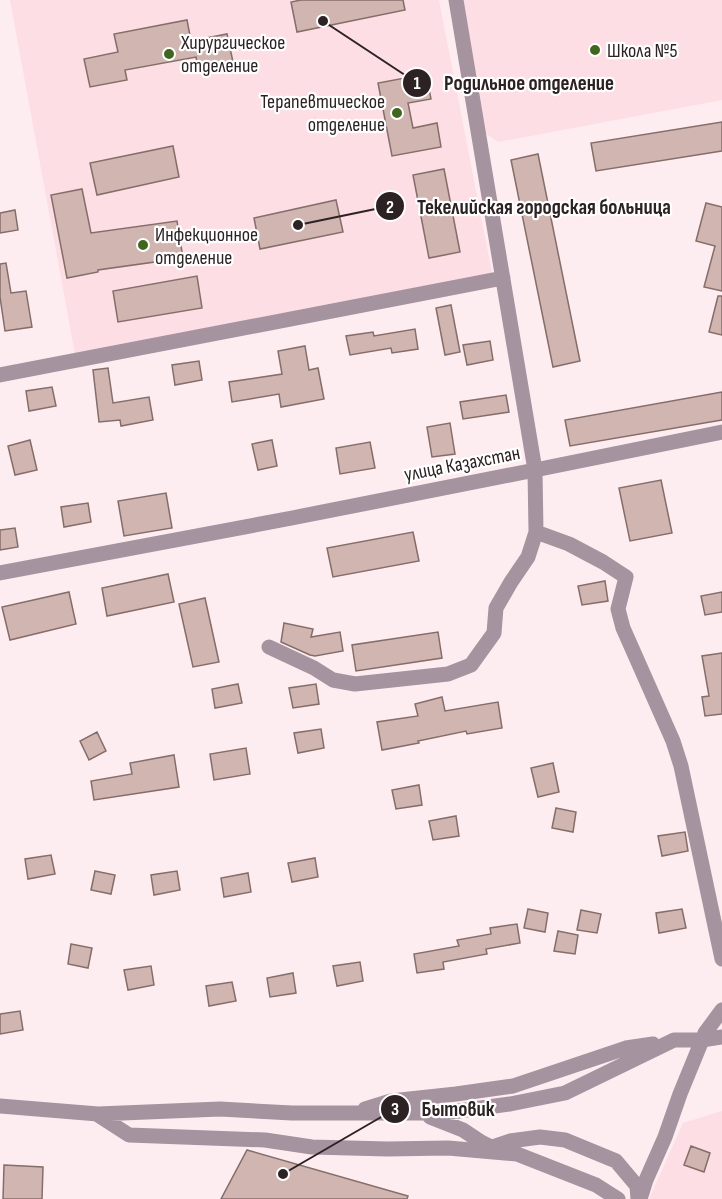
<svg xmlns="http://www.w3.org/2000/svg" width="722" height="1199" viewBox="0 0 722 1199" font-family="'Sofia Sans Condensed',sans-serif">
<rect width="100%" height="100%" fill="#feedf0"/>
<!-- built -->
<path fill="#fcdee4" d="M10,0H439L493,278L77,365Z
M461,0H722V100L498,142L482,131Z
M722,1111V1199H649L683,1123Z"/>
<!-- building -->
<path fill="#d0b5b1" stroke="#856d69" stroke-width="1.5" d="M301,0H403L405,10L297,32L291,2Z
M187,20L191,41L227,34L233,62L198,69L196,57L125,70L127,80L90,87L84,59L118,52L114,34Z
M426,74L431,99L408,103L413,128L437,123L441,147L392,156L378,83Z
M722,122V151L596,171L591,143Z
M173,146L179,177L97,195L90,163Z
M538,154L580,361L553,367L511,160Z
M444,169L460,252L429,258L413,175Z
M82,189L91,233L177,221L183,258L98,270V272L67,278L51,195Z
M336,200L343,232L260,249L254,218Z
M706,203L722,207V291L704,287L715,246L696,241Z
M15,210L18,230L0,233V213Z
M6,263L11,293L26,291L32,327L5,331L0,297V264Z
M197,276L202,308L118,322L113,291Z
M718,296H722V335L709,332Z
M451,305L460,352L445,355L436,308Z
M415,329L418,349L392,353L391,348L350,355L346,336L373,332L374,336Z
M490,341L493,360L467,365L463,345Z
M305,346L309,370L318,368L324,399L281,407L279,394L232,402L229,382L282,374L278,351Z
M199,361L202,380L175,385L172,365Z
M108,368L113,403L149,397L153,420L121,426L120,420L99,422L93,370Z
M52,387L56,406L29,411L26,391Z
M722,392V420L570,446L565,420Z
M506,395L509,412L463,419L460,402Z
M450,423L455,454L432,457L427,427Z
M30,440L37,470L15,475L8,446Z
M272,440L277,466L258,470L252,444Z
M370,442L375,468L340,474L336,448Z
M661,480L672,533L630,541L619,488Z
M166,493L172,528L124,536L118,501Z
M88,503L91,522L64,527L61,507Z
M15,528L18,547L0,550V530Z
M413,532L419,561L333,577L327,548Z
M168,574L174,602L107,616L102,588Z
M605,581L608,601L582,605L578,586Z
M69,592L76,624L10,640L2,607Z
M722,592V612L705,615L701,596Z
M205,598L219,662L193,667L179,604Z
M284,623L313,629L311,637L340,632L343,651L315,656L310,655L281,642Z
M438,632L442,658L356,671L352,645Z
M722,653V714L705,716L702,697L709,696L702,656Z
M238,684L242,703L215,708L212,689Z
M316,684L319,704L293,708L289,688Z
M442,697L445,711L498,702L502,728L467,734L466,731L418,741L419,743L382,750L377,722L418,716L415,704Z
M321,729L324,748L298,753L294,733Z
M97,732L106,751L89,760L80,741Z
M246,748L250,774L214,780L210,754Z
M174,755L179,787L94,800L91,781L132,774L130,763Z
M553,763L559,792L538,797L531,768Z
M419,785L422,805L396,809L392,790Z
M556,808L576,812L573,832L552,828Z
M456,816L459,836L433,840L429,821Z
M685,832L688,851L662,856L658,836Z
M51,855L55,874L28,879L25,859Z
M315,858L318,877L292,882L288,863Z
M95,871L115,875L111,894L91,890Z
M177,871L180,890L154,895L151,875Z
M248,873L251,892L224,897L221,878Z
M528,909L548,913L545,932L524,928Z
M682,909L686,928L659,933L656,913Z
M581,910L601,914L597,933L577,930Z
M517,924L520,943L486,949L487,954L443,962L444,969L417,973L414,954L459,946L457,940L491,934L490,928Z
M558,931L578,935L575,954L554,951Z
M71,944L92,948L88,968L68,964Z
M360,962L363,981L337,986L333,966Z
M151,966L154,985L128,990L124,970Z
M293,973L296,993L270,997L267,978Z
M232,982L236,1001L209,1006L206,986Z
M20,1011L23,1030L0,1034V1014Z
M691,1146L710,1153L704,1172L684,1165Z
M247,1150L408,1196L407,1199H221Z
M4,1165L43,1167L42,1199H3Z"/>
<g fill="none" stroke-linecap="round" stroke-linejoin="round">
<!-- minor -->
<path stroke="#a5939f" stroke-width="15" d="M0,375L503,278
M722,432L535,470L536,532L569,544L603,562L626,577L618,609L623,628L673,741L681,766L722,959
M0,573L292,518L535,470L456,0
M269,647L314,668L333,680L355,684L448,674L471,665L494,633L496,608L511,582L528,557L536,532
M0,1106L98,1114L220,1109L292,1113H444L510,1104L565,1093L674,1040H702L722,1037
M365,1109L391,1101L456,1094L513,1086L626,1048L653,1044
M98,1115L129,1135L265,1140L312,1147L387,1149L448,1148L517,1154L596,1185L618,1199
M430,1117L463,1130L481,1142L497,1150
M492,1147L510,1141L540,1137L565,1140L616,1161L637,1186L638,1199
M640,1199L646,1180L665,1137L680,1094L705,1033L722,1010"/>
</g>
<!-- markers -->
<g fill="#41661f" stroke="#fff" stroke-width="2">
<circle cx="595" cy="50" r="6"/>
<circle cx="169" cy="54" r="6"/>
<circle cx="397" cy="113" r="6"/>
<circle cx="143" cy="245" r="6"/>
</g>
<g text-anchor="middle" stroke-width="4.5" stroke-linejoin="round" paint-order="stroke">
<!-- poi labels -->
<g font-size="20" fill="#2c2224" stroke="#fff" text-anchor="start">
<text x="181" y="49">Хирургическое<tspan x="181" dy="23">отделение</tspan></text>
<text x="607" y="57">Школа №5</text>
<text x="385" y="108" text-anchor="end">Терапевтическое<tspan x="385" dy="23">отделение</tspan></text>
<text x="155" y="241">Инфекционное<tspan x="155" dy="23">отделение</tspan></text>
</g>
<!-- street labels -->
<g font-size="20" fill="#2c2224" stroke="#fff">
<text transform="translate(462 463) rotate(-11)" y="7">улица Казахстан</text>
</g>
</g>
<!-- callouts -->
<path fill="none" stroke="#2c2224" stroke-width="2" d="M323 21L417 83M298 225L390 206M283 1174L395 1109"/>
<g fill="#2c2224" stroke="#fff" stroke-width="2">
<circle cx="323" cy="21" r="6"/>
<circle cx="298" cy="225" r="6"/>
<circle cx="283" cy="1174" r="6"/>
<circle cx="417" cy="83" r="15"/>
<circle cx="390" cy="206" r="15"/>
<circle cx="395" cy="1109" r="15"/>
</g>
<g font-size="18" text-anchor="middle" font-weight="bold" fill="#fff">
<text x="417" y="89">1</text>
<text x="390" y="213">2</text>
<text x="395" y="1115">3</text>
</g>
<g font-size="21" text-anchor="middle" font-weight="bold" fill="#2c2224" stroke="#fff" stroke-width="4.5" stroke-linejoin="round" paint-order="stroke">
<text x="529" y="90">Родильное отделение</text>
<text x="544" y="214">Текелийская городская больница</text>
<text x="458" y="1116">Бытовик</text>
</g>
</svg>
